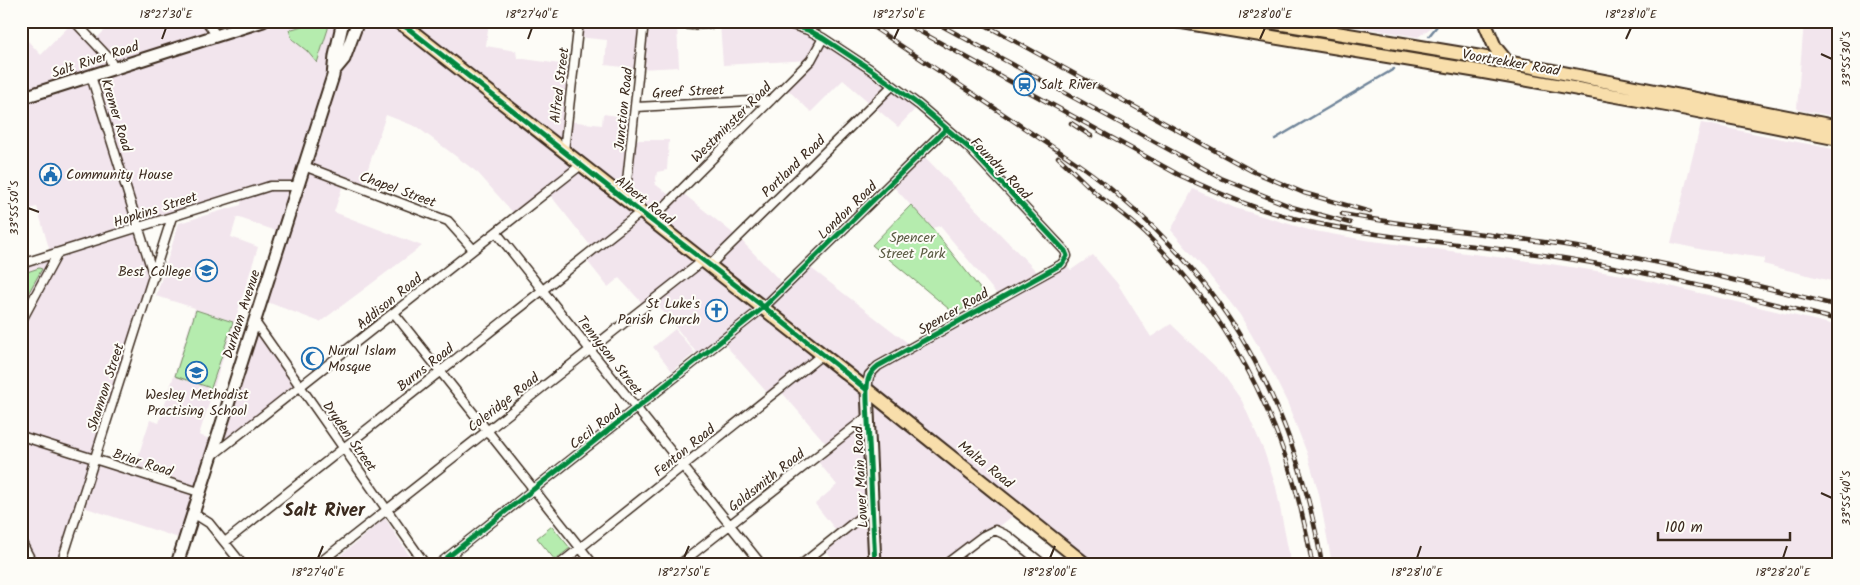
<svg xmlns="http://www.w3.org/2000/svg" width="1860" height="585" viewBox="0 0 1860 585" font-family="Kalam,sans-serif">
<rect width="100%" height="100%" fill="#fdfcf7"/>
<filter id="ink" filterUnits="userSpaceOnUse"><feTurbulence type="fractalNoise" baseFrequency=".02" numOctaves="2"/><feDisplacementMap in="SourceGraphic" scale="10" xChannelSelector="R" yChannelSelector="G"/><feConvolveMatrix kernelMatrix="1 2 1 2 8 2 1 2 1" color-interpolation-filters="sRGB"/></filter>
<g filter="url(#ink)">
<!-- built -->
<path fill="#f2e5ed" fill-rule="evenodd" d="M74,21L94,41L114,21H206L217,36L263,21H489L486,46L516,51L517,58L574,66L568,121L602,125L603,114L634,118L632,140H669L667,170L657,172L655,184L673,198L680,191L739,238L785,286L807,265L913,347L1000,298L940,226L932,228L890,183L921,153L1041,276L1064,262L1071,270L1093,255L1117,283L1151,337L1171,324L1223,374L1242,401L1264,451L1276,487L1291,564H1085L1019,511L995,530L946,564H837L823,547L839,534L815,504L837,485L815,458L829,447L779,389L770,396L721,340L700,357L653,299L644,305L619,278L608,287L584,257L593,249L547,191L516,216L478,173L417,127L386,115L361,189L344,182L334,212L422,246L320,322L262,300L282,233L237,217L231,237L258,247L199,435L216,441L255,322L300,387L211,456L185,540L80,506L61,564H21V264L51,255L37,207L21,211V45L27,40L41,55ZM242,195L241,205L179,223L156,296L195,308L159,423L150,420L133,472L96,459L154,277L139,228Z
M579,21H642L677,25L679,67L640,69L605,65L607,40L577,37Z
M750,21H780L808,30L919,105L898,127L843,80L811,112L784,86L810,60L723,65L720,24Z
M1323,21H1435L1432,27L1418,37Z
M1804,21H1839V117L1799,110L1797,108Z
M1701,123L1839,150V283L1763,264L1765,258L1704,250L1671,243Z
M1193,189L1235,208L1309,230L1365,240L1551,264L1623,275L1839,326V564H1332L1319,494L1307,453L1287,402L1265,358L1240,315L1206,271L1171,230Z
M675,329L695,353L672,371L653,347Z
M385,518L415,564H329L357,542Z"/>
<!-- green -->
<path fill="#b5ecae" stroke="#788b66" d="M318,21H328V29L317,63L307,51L292,39L289,30Z
M911,205L932,228L985,295L955,314L872,245Z
M39,268L42,269L21,306V274Z
M196,310L233,322L211,388L175,376Z
M552,526L570,548L555,560L537,538Z"/>
<g fill="none" stroke-linecap="round" stroke-linejoin="round">
<!-- stream -->
<path stroke="#70859a" stroke-width="2.5" d="M1429,36L1441,21
M1275,139L1394,69"/>
<defs>
<path id="street" d="M74,21L109,58L114,68
M206,21L217,36
M642,21L693,25L750,21
M780,21L808,30L823,38L873,71L919,105L969,148L1065,251L1067,256L1062,264L878,366L869,375L867,390
M91,76L154,277
M636,107L771,100
M564,151L579,21
M304,166L448,221L473,249
M625,200L644,21
M651,220L811,60L823,38
M496,232L761,564
M21,264L270,186H298
M710,265L892,86
M394,313L593,564
M21,322L58,253
M255,322L425,564
M21,436L199,492
M213,455L581,165
M193,513L209,523L242,564
M21,541L33,564
M225,542L641,212
M61,564L172,217
M318,564L704,260
M439,564L764,307L946,129
M560,564L823,354
M680,564L867,417
M802,564L873,507
M946,564L983,536L995,530L1008,536L1043,564"/>
<path id="secondary" d="M334,71L344,59L358,21
M21,98L263,21
M867,390L875,564
M177,564L333,76L335,56L343,21"/>
<path id="primary" d="M396,21L409,29C636,206 861,384 1085,564
M1176,21L1478,71L1672,106L1839,139
M1264,21L1481,57L1839,127
M1486,26L1495,47L1508,63"/>
</defs>
<!-- street casing -->
<use href="#street" stroke="#3b2a1e" stroke-width="11"/>
<!-- secondary casing -->
<use href="#secondary" stroke="#3b2a1e" stroke-width="15"/>
<!-- primary casing -->
<use href="#primary" stroke="#3b2a1e" stroke-width="16"/>
<!-- street -->
<use href="#street" stroke="#fdfcf7" stroke-width="8"/>
<!-- secondary -->
<use href="#secondary" stroke="#fdfcf7" stroke-width="11"/>
<!-- primary -->
<use href="#primary" stroke="#f8deab" stroke-width="12"/>
<defs>
<path id="rail" d="M864,21C918,57 971,92 1024,128C1057,150 1090,170 1119,196C1236,295 1296,414 1322,564
M901,21L1179,175C1208,188 1237,202 1267,211C1365,240 1469,242 1569,259C1660,274 1749,298 1839,320
M933,21L1221,178L1292,207L1350,223
M978,21L1252,171L1304,193L1370,212
M1071,123L1091,136
M1058,157C1072,170 1085,183 1099,196C1116,209 1134,222 1149,237C1238,325 1292,440 1312,563
M1342,214C1418,228 1495,234 1571,246C1662,261 1750,284 1839,306"/>
</defs>
<!-- rail casing -->
<use href="#rail" stroke="#3b2a1e" stroke-width="4.5"/>
<!-- rail -->
<use href="#rail" stroke="#fdfcf7" stroke-width="2.5" stroke-dasharray="8" stroke-linecap="butt"/>
<defs>
<path id="cycleway" d="M396,21L409,29L625,200L764,307L867,390
M780,21L808,30L823,38L873,71L919,105L969,148L1065,251L1067,256L1062,264L878,366C865,376 867,386 867,401L875,564
M439,564L764,307L946,129"/>
</defs>
<!-- cycleway casing -->
<use href="#cycleway" stroke="#fdfcf7" stroke-width="8"/>
<!-- cycleway -->
<use href="#cycleway" stroke="#00873e" stroke-width="5"/>
</g>
</g>
<!-- ticks -->
<path fill="none" stroke="#3b2a1e" stroke-width="2" d="M162,39L166,28M528,39L532,28M894,39L899,28M1260,39L1265,28M1626,39L1631,28M1821,54L1832,59M28,208L39,212M1821,493L1832,498M318,558L323,546M684,558L689,546M1050,558L1055,546M1417,558L1421,546M1783,558L1787,546"/>
<!-- icons -->
<defs>
<symbol id="station-ring" viewBox="-11 -11 22 22"><circle r="9.5" fill="#fdfcf7" stroke="#1f6fb2" stroke-width="1.5"/><path d="M-3-6H3Q5-6 5-4V2Q5 4 3 4L4.5 6H3L1.5 4h-3L-3 6H-4.5L-3 4Q-5 4-5 2V-4Q-5-6-3-6ZM-3.5-4v3h7v-3ZM-3.5 1v1.5H-2V1ZM2 1v1.5H3.5V1Z" fill="#1f6fb2"/></symbol>
<symbol id="civic-ring" viewBox="-11 -11 22 22"><circle r="9.5" fill="#fdfcf7" stroke="#1f6fb2" stroke-width="1.5"/><path d="M-.6-6.5H3V-4.5H.6V-3L4-1V1h2V6H-6V1h2V-1L-.6-3ZM-1.2 2.5V6h2.4V2.5Z" fill="#1f6fb2"/></symbol>
<symbol id="school-ring" viewBox="-11 -11 22 22"><circle r="9.5" fill="#fdfcf7" stroke="#1f6fb2" stroke-width="1.5"/><path d="M0-5L7-2L0 1L-7-2ZM-4 1L0 2.5L4 1V4Q0 6-4 4Z" fill="#1f6fb2"/></symbol>
<symbol id="church-ring" viewBox="-11 -11 22 22"><circle r="9.5" fill="#fdfcf7" stroke="#1f6fb2" stroke-width="1.5"/><path d="M-1.2-6h2.4v3.5h3.3v2.4h-3.3V6h-2.4V-.1h-3.3v-2.4h3.3Z" fill="#1f6fb2"/></symbol>
<symbol id="mosque-ring" viewBox="-11 -11 22 22"><circle r="9.5" fill="#fdfcf7" stroke="#1f6fb2" stroke-width="1.5"/><path d="M3.5-4.9A6 6 0 1 0 3.5 4.9A5 5 0 1 1 3.5-4.9Z" fill="#1f6fb2"/></symbol>
</defs>
<g fill-rule="evenodd">
<use href="#station-ring" x="1012" y="72" width="25" height="25"/>
<use href="#civic-ring" x="38" y="162" width="25" height="25"/>
<use href="#school-ring" x="194" y="258" width="25" height="25"/>
<use href="#church-ring" x="704" y="298" width="25" height="25"/>
<use href="#mosque-ring" x="300" y="346" width="25" height="25"/>
<use href="#school-ring" x="184" y="360" width="25" height="25"/>
</g>
<g text-anchor="middle" stroke-width="4" stroke-linejoin="round" paint-order="stroke">
<!-- street labels -->
<g font-size="14" fill="#3b2a1e" stroke="#fdfcf7">
<text transform="translate(95 59) rotate(-18)" y="5">Salt River Road</text>
<text transform="translate(1511 62) rotate(10)" y="5">Voortrekker Road</text>
<text transform="translate(559 85) rotate(-83)" y="5">Alfred Street</text>
<text transform="translate(688 91) rotate(-3)" y="5">Greef Street</text>
<text transform="translate(623 109) rotate(-84)" y="5">Junction Road</text>
<text transform="translate(117 115) rotate(73)" y="5">Kremer Road</text>
<text transform="translate(731 122) rotate(-45)" y="5">Westminster Road</text>
<text transform="translate(793 166) rotate(-44)" y="5">Portland Road</text>
<text transform="translate(1001 168) rotate(46)" y="5">Foundry Road</text>
<text transform="translate(398 189) rotate(20)" y="5">Chapel Street</text>
<text transform="translate(645 200) rotate(38)" y="5">Albert Road</text>
<text transform="translate(155 209) rotate(-18)" y="5">Hopkins Street</text>
<text transform="translate(847 210) rotate(-44)" y="5">London Road</text>
<text transform="translate(389 301) rotate(-39)" y="5">Addison Road</text>
<text transform="translate(953 311) rotate(-30)" y="5">Spencer Road</text>
<text transform="translate(241 314) rotate(-72)" y="5">Durham Avenue</text>
<text transform="translate(610 355) rotate(52)" y="5">Tennyson Street</text>
<text transform="translate(425 367) rotate(-38)" y="5">Burns Road</text>
<text transform="translate(105 387) rotate(-72)" y="5">Shannon Street</text>
<text transform="translate(503 402) rotate(-38)" y="5">Coleridge Road</text>
<text transform="translate(595 427) rotate(-38)" y="5">Cecil Road</text>
<text transform="translate(350 436) rotate(55)" y="5">Dryden Street</text>
<text transform="translate(684 450) rotate(-39)" y="5">Fenton Road</text>
<text transform="translate(143 462) rotate(18)" y="5">Briar Road</text>
<text transform="translate(986 464) rotate(39)" y="5">Malta Road</text>
<text transform="translate(860 477) rotate(-93)" y="5">Lower Main Road</text>
<text transform="translate(766 480) rotate(-38)" y="5">Goldsmith Road</text>
</g>
<!-- poi labels -->
<g font-size="14" fill="#3b2a1e" stroke="#fdfcf7" text-anchor="start">
<text x="1040" y="89">Salt River</text>
<text x="66" y="179">Community House</text>
<text x="191" y="276" text-anchor="end">Best College</text>
<text x="700" y="308" text-anchor="end">St Luke's<tspan x="700" dy="16">Parish Church</tspan></text>
<text x="328" y="355">Nurul Islam<tspan x="328" dy="16">Mosque</tspan></text>
<text x="197" y="399" text-anchor="middle">Wesley Methodist<tspan x="197" dy="16">Practising School</tspan></text>
</g>
<!-- park labels -->
<g font-size="14" fill="#5a5a42" stroke="#fdfcf7">
<text x="912" y="242">Spencer<tspan x="912" dy="16">Street Park</tspan></text>
</g>
<!-- district labels -->
<g font-size="19" font-weight="bold" fill="#3b2a1e" stroke="#fdfcf7">
<text x="324" y="516">Salt River</text>
</g>
</g>
<!-- margin -->
<rect width="1860" height="585" fill="none" stroke="#fdfcf7" stroke-width="55"/>
<!-- scale -->
<path d="M1658 532v8h132v-8" fill="none" stroke="#3b2a1e" stroke-width="2.5"/>
<text x="1665" y="532" font-size="15" fill="#3b2a1e" stroke="#fdfcf7" stroke-width="4" paint-order="stroke">100 m</text>
<rect x="28" y="28" width="1804" height="530" fill="none" stroke="#3b2a1e" stroke-width="2"/>
<g font-size="12" text-anchor="middle" fill="#3b2a1e">
<text x="166" y="18">18°27'30"E</text>
<text x="532" y="18">18°27'40"E</text>
<text x="899" y="18">18°27'50"E</text>
<text x="1265" y="18">18°28'00"E</text>
<text x="1631" y="18">18°28'10"E</text>
<text transform="translate(1846 59) rotate(-90)" y="4">33°55'30"S</text>
<text transform="translate(14 208) rotate(-90)" y="4">33°55'50"S</text>
<text transform="translate(1846 498) rotate(-90)" y="4">33°55'40"S</text>
<text x="318" y="576">18°27'40"E</text>
<text x="684" y="576">18°27'50"E</text>
<text x="1050" y="576">18°28'00"E</text>
<text x="1417" y="576">18°28'10"E</text>
<text x="1783" y="576">18°28'20"E</text>
</g>
</svg>
